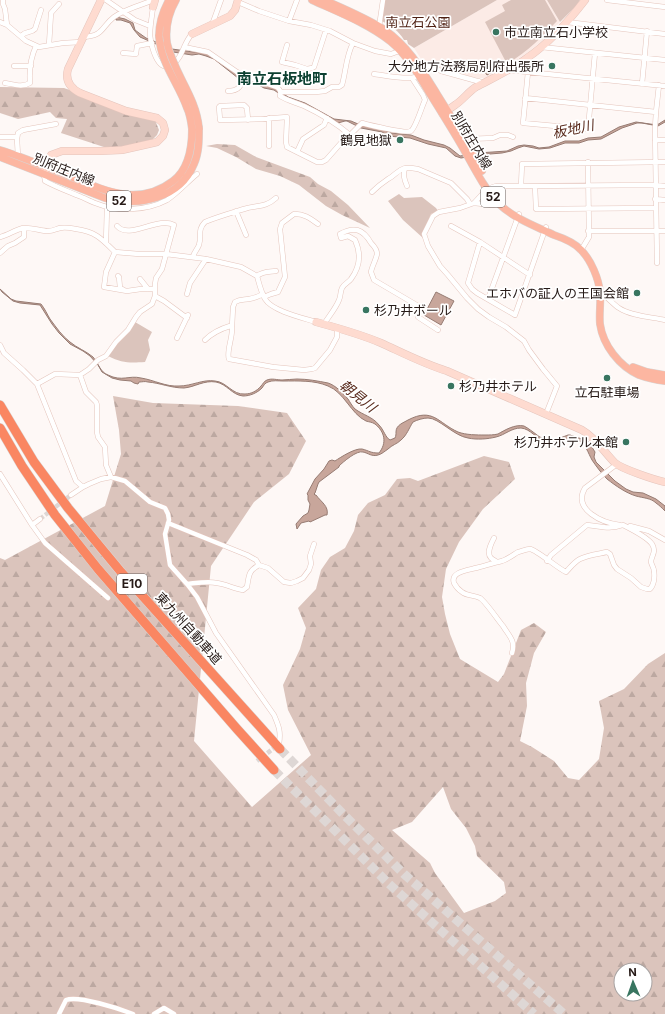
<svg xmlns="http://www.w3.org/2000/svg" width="665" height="1014" viewBox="0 0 665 1014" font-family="Inter,'Noto Sans JP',sans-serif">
<defs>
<pattern id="forest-firs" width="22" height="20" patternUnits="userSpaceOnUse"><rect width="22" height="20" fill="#dbc4bc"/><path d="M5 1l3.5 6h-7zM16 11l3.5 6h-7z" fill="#bca8a1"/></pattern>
</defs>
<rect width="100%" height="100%" fill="#fef8f6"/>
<!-- built -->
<path fill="#fcebe6" d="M497,0H547L560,22L542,41L527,53L508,65L485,78H478L469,77L449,72L423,62L414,48Z"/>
<!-- green -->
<path fill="#dbc4bc" d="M385,0H497L414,48L408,44L407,40H404C399,31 391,26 382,21Z
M511,0H545L557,21C542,37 527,52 507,64L485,22L505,11L502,5Z
M547,0H580L576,6L560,22Z
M399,194L404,198L422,197L436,208L438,211L431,214L423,232V238L403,220L388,201Z
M135,322L152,332L148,340L150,350L145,362C129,363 122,363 108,356L118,341Z"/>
<!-- forest -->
<path fill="url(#forest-firs)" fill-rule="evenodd" d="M0,87L64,88L155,120L159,130L157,135L152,140L143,144L107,148L61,133L67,119L56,118L50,112L18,119L0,113Z
M217,144L235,145L256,157L310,177L318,184L331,191L348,205L370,228L342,215L326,206L299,185L280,176L256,169L236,157L217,148L206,146Z
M113,396L153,403L238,406L287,413L306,441L289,474L254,502L211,566L194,741L252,807L311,755L288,710L283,685L300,649L306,628L298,608L316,589L321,570L330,557L345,548L354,531L358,515L368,503L385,495L397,479L410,478L418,481L484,456L509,462L515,479L483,509L459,542L446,569L442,597L445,614L450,634L460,659L498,682L504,674L521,630L534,623L546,632L534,653L526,683L527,706L520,741L532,747L554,761L568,778L579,780L599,759L604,728L599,701L624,689L648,664L665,653V1014H0V558L5,560L105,506L121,454L119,430ZM443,787L451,809L466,828L475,846L477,856L504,882L506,893L495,901L464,913L435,873L430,863L392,830L412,822ZM621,970H645V994H621Z"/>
<!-- water -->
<path fill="#c8a69b" stroke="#977c73" d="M116,17L125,19L133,23L135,30L139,33L146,38L156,42L165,48L193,52H204L225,65L237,75L275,88L288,97L305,103L334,119L351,121L358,124L380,128L391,133L411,135L424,140L444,145L450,148L460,156L478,153L507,151L518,146L524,145L533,146L539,148L549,147L565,141H579L588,138L601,137L619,127L636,122L657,125L665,120V122L658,126L642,123H637L622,128L601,139L588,140L579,143H565L550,148L539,149L524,146L518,148L511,151L502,153L478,155L461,158L455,156L446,148L428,144L410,138L388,136L382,132L361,128L347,121H345L338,123L334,120L287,99L274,90L264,88L257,84L238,78L214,59L206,56L199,54L192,55L173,52L164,50L156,44L140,37L134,30L130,23L121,20H116Z
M498,63L500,67L487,75L484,71Z
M0,289L11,299L16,301L41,304C45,309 47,314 50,319C56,327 62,336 70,342C77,348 86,351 93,357C99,364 100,372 108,375C122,382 129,375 141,378C154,380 166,387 179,386C192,386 203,379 215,381C227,382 232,395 245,394C251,394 257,391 261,386C263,384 264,381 267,380C272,378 277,380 282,380C287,380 292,379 297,379C307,379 318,381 328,383C335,385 343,393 348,399C350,402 352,406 355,409C363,415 373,417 379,425C384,430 385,437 390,440L395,438C396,436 396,434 396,432C396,425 403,423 408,420C433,407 438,423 458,432C466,435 477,435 485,435C489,435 494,435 498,434C505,430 515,424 524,426C528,428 533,432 537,435C547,443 558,439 568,435H570L588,441L595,452L594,457L596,462L615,481L626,489L633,492L643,493L656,499L665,506V511C662,508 659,505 656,503C651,498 643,498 636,496C626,493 616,486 607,479C602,474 596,466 592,460C588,453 586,444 578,440C569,436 557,444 545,441C536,439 531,429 521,428C511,428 505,435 496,437C488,439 477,440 468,438C454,436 439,418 428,418C423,418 417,420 413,422C409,428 407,435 401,440C397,444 392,445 388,449C385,451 382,454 378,455C372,457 368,453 363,452C357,450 343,462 339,466V467L319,482L318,484L315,493L314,494L315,495H316C321,502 329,506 327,515H325L310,522L309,521L301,523L297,529L296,524L303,516L308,513L309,510L310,504L308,500V495L307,494L315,479L324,469L329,461L332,460L335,461C341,457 355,448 362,449C370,451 370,453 379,453C387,443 385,432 375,424C372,422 369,422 366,421C351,414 344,392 328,386C314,380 298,381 283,381C278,381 273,380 268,382C265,383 264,385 262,388C257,393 250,396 243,396C232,395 227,384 216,382C204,380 195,387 184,388C171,388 160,383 148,382C145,381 142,382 139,382L138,384L134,383L131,381L120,380L112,378L102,372L98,365L90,356L83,351L70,344L59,333L52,324L40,305L20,303L13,301L2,292Z
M436,292L454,301L441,325L424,315Z"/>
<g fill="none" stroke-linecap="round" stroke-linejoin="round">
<!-- street-tunnel -->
<path stroke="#ded7d5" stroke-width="4.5" stroke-dasharray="4.5 2" stroke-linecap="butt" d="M40,519L71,495
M257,761L278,745"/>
<!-- highway-tunnel -->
<path stroke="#ded7d5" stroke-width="9" stroke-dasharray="9 4.5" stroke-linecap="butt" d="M280,749L342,813L404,874L564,1014
M274,770L388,883L534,1014"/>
<defs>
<path id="street" d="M3,0V4L5,9L7,25
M106,0L135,20L150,26
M607,0L665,7
M238,2L259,11L289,21L311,25L330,31L353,43L375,51L391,54L402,50
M153,7C152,16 150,26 150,35C151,44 157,74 172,65C183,58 183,43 192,34
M289,21L297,0
M0,22L7,25L26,41L39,47L63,43L81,42
M567,22L665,34
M212,25L221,0
M379,27L383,0
M21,36C27,30 30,34 35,29L41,10
M83,37C104,36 101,27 114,17C125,9 141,5 154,0
M49,45L51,13L59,4
M287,45L282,62L295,65L307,69L312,68L314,67L326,30
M184,47L208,52L237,72L245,76L277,87C280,90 281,91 280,96C288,101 295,102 304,106C321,114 336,123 350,135
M541,47L665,60
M123,53L136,54L137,46L152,43
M426,65L441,71L477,81H479L481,85
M14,66H31
M508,70L665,86
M528,72L523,123L588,129L595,53
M374,74C383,75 407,80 415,77
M5,83C13,84 22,88 30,83C29,71 31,57 36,46
M642,84L647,31
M228,91C239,91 241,86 245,76
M281,92H316L325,91L332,87H339L342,85C346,71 346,56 353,43
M525,98L656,112L659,85
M656,112L655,128L657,263
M248,120L247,108L244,105L220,106L219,107L220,120L262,119L287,117L286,142L287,147L317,162H322L326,160L348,135H350L362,123C369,125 406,134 411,131C416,127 422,106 425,100L423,95L412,78
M0,137H17
M655,140H665
M464,142L469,139L493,138L500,135H508L513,137
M269,146V118
M297,152L303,139L324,125L327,118
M18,156L17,139L18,133L23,130L56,124
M44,174L45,181C56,187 67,191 79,196C84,198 90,201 95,203C117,212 146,211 167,200C178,193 187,182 197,174
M407,186C404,179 403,175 405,168H411L418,169L451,183L467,199L470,204
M521,186L522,164L665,162
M535,186L536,209L656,208
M372,192C377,187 382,183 388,179C396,175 396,171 405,168
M655,199L665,200
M474,203L492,205L499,204
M236,211L246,235
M451,226L480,242L530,275
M588,231H665
M0,237C8,235 15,230 23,228C32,227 40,231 48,231C53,231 56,229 60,228C65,227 71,228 76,229C96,232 101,238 115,252L139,254H166L206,259L241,267L257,276C259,283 261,292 265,299C272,311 303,318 316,322
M480,242L468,283L472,289L477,293L515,315L546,227
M106,243L107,207
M583,247L589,237L588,162
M115,252L106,272L104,287L127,291L141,289H155
M0,253L8,246L15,243L24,237V228
M193,257C194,252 197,250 199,245C202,235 197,230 205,222C217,217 231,213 244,209C257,205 265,208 276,198
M118,276L119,277L120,288L124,290
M257,276C263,271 269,272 276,271
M140,279L148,289
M187,294L190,283L206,259
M604,295C609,299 613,304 619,308C631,316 651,317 665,320
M155,296L164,301L187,318
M264,297L271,294L278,292L285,277L280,229L282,223L294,214C303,213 311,219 318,224
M488,299L519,214
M324,324C329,316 336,308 339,300C341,296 340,292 342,288C344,284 349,282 351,279C360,267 361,253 355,240L348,236L341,238L340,234C354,226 363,229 371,243C374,246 377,250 377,254C376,260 372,266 371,272L374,280L420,307L418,317L438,330
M232,327L233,307L235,302C240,299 244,300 249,299C254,298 258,297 263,294
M177,338L188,315
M205,340C212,333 220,329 230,326L232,327C233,337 226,352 229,359L273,367L304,370L312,369L315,368L330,350L337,337V328
M0,345L4,353L23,370L37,384L76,481L83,487L89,484L101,479L111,477L125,481L150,502L165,508L168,514L169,520L165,534L170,565L187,584L197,597L216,633L274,715C279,727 281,731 279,744
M80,375L86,392L96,402L97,405V432L98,437L105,447L106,465L111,477
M37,384L55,374L80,375L89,369L98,360L106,356L116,342L128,330L136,317L140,312L152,304L155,296V284L156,278L162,269L174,225C158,216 129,240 117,226
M546,414L557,386L543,369L529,350L524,341L506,327L489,317L478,309L467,298L448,275L440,266L428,246L424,234L433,216L439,212L460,208L474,203L487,189L496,186H521L655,185L665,186
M617,464L585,488C572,510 603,523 620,525
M0,474L32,525L40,519
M71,495L83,487
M168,523L247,555L256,560L259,565
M32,525L45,543L108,598
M630,526L649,531L665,540
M494,538C491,544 486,553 491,558C492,559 497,562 497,562
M187,584C197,583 208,581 217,583C226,584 234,589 243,590L247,587C249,576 248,571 259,565L268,568L284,582L291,583L297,581L303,578L309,570L311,564L310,556L314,544
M512,653C516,641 509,636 503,626C498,620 485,601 480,598C474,595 467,596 462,592C459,590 456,587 454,583C450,572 468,570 476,568C484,566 493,563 502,561C508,559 513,555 518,552C522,551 526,549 530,549C537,550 557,568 566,572C570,568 574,562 580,559C588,555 598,554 607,552L610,554L614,565L617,569L631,578L641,587L647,589H650C654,585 655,577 654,571C654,568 652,566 651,562C651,556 657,552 652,544C647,537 631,529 623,525C609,530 600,526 587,525L551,555L547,561
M59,1014L66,1000C78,995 120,1009 133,1014
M154,1014L164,1008L174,1014"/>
<path id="secondary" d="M153,7L155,0
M192,34L230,16L235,10L238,0
M442,113C447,111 451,108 455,105C463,100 468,92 476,87C493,78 511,70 527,58C549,43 568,22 585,0
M44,174L46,167L51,155L62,151H100L122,150L153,143L157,142L163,136L165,130L163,123L157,118L126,111L80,93C70,88 65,80 68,69L101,0
M316,322C338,328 360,334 381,343C403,353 424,364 447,371L582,430C596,438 604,452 615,463C622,469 655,480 665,482"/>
<path id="primary" d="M312,0C338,12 367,23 390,41C407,55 419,75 430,94C440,110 450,126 460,143C472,163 482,186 499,204C515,219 535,226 554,235C563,238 574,242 581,250C591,260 599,279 600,293C601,303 599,313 600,324C603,345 619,366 639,375C647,378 656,380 665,381
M324,0C345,9 366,18 385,30C408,46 422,70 437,94C453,119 468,145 482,171
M159,36C159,23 163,11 169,0
M167,43C165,27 168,14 176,0
M0,150C24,157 48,168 72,177C105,191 139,207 173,181C189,169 192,148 192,129
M0,157L105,198C138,207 180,199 194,164C199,153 199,141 199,128
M633,367L647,372L665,375"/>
<path id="highway" d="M0,405L34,462L68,508L121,572L280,749
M0,428L22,466L55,515L98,569L237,729L274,770"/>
</defs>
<!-- street casing -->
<use href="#street" stroke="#e5c5bc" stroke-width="5.5"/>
<!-- secondary casing -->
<use href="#secondary" stroke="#e5c5bc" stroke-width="8"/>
<!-- primary casing -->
<use href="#primary" stroke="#d8d6d5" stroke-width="8"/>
<!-- highway casing -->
<use href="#highway" stroke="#d8d6d5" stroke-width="10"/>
<!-- street -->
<use href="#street" stroke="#fff" stroke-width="4.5"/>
<!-- secondary -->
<use href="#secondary" stroke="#fedbd0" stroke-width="7"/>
<!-- primary -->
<use href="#primary" stroke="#fcb6a1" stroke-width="7"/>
<!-- highway -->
<use href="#highway" stroke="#fa8662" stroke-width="9"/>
<defs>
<path id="primary-bridge" d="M159,36C161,65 178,82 187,108C190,114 191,121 192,129
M167,43C174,74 196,96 199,128"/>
</defs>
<!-- primary-bridge casing -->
<use href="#primary-bridge" stroke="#d8d6d5" stroke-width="8" stroke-linecap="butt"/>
<!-- primary-bridge -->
<use href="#primary-bridge" stroke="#fcb6a1" stroke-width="7"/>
</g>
<!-- markers -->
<g fill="#387560" stroke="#fff" stroke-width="1.5">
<circle cx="496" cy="32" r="4"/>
<circle cx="552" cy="66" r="4"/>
<circle cx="400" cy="140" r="4"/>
<circle cx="637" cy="293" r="4"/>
<circle cx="366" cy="310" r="4"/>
<circle cx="607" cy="378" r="4"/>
<circle cx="451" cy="386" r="4"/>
<circle cx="626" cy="442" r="4"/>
</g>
<g text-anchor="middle" stroke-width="3.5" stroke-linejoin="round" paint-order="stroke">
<!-- shield labels -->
<g fill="#fff" stroke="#675f5d" stroke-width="1">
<rect x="481" y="187" width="24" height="20" rx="3"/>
<rect x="107" y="191" width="24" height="20" rx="3"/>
<rect x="117" y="574" width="30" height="20" rx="3"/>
</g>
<g font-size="12" font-weight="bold" fill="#261a17">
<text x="493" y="201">52</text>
<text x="119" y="205">52</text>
<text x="132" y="588">E10</text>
</g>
<!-- park labels -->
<g font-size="13" fill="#4d1f11" stroke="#fff">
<text x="418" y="27">南立石公園</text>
</g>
<!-- poi labels -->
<g font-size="13" fill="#261a17" stroke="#fff" text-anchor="end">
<text x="504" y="37" text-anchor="start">市立南立石小学校</text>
<text x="544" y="71">大分地方法務局別府出張所</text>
<text x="392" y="145">鶴見地獄</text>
<text x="629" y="298">エホバの証人の王国会館</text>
<text x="374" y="315" text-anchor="start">杉乃井ボール</text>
<text x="459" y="391" text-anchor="start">杉乃井ホテル</text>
<text x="607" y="397" text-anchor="middle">立石駐車場</text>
<text x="618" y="447">杉乃井ホテル本館</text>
</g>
<!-- street labels -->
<g font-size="13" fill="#261a17" stroke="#fff">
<text transform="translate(472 140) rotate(59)" y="5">別府庄内線</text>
<text transform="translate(64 169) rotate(22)" y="5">別府庄内線</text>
<text transform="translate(189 628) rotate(48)" y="5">東九州自動車道</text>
</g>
<!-- water labels -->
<g font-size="14" font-style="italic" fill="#5a2b1d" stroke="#fff">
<text transform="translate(573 129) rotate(-12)" y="5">板地川</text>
<text transform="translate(358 396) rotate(39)" y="5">朝見川</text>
</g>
<!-- quarter labels -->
<g font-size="15" font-weight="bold" fill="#0c4031" stroke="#fff">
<text x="282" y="84">南立石板地町</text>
</g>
</g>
<!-- north arrow -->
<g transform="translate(633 982) rotate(358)"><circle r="19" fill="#ffffff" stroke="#a8a3a2"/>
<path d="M0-3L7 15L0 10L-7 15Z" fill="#387560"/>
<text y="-6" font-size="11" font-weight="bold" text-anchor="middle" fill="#261a17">N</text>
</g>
</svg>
